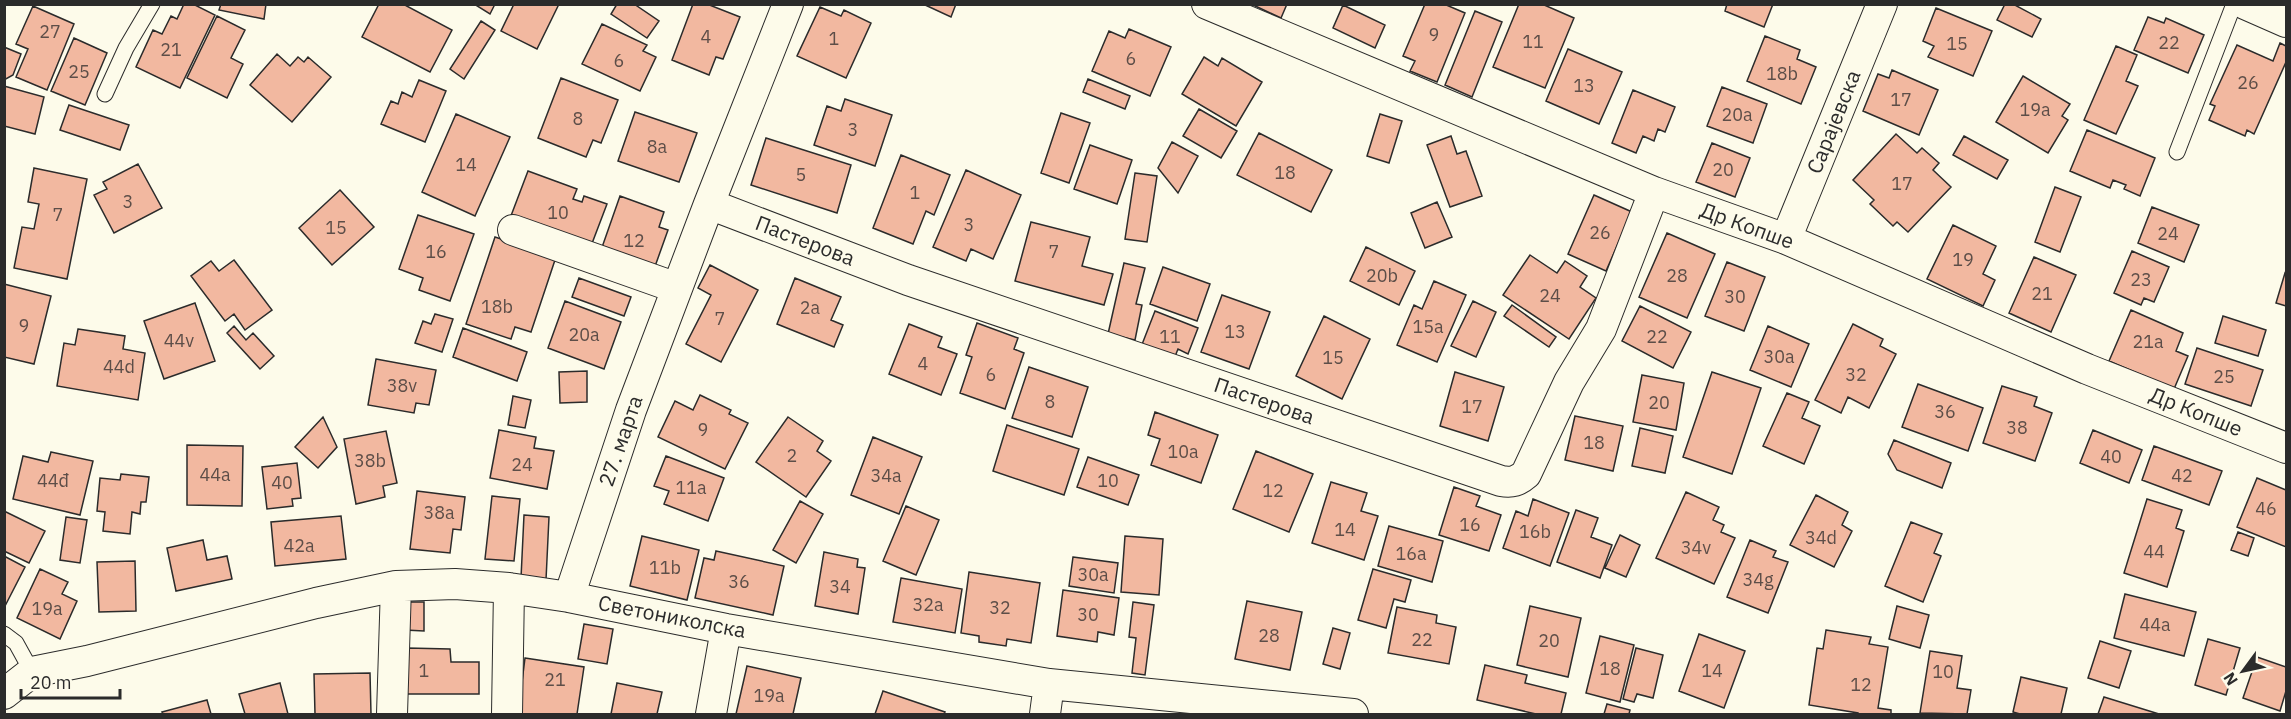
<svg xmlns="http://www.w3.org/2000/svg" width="2291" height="719" viewBox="0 0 2291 719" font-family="'IBM Plex Sans',sans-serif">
<rect width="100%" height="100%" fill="#fdfbea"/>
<!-- building -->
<path fill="#f2b8a0" stroke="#2b2b2b" stroke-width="1.5" d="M184,4H193L215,15L180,88L136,67L153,30L162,34L171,16L177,19Z
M221,4H266L264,19L219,10Z
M379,4H403L452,30L430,72L362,37Z
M474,4H495L490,14Z
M514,4H559L537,49L501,31Z
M617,4H634L659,21L647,38L611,14Z
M693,4H707L740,17L723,59L716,57L709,75L672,60Z
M923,4H956L951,17Z
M1251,4H1287L1281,18Z
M1425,4H1444L1465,13L1437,82L1410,71L1415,61L1403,56Z
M1519,4H1542L1574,18L1545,88L1493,67Z
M1727,4H1773L1764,27L1725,11Z
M2005,4H2013L2041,19L2032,37L1997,20Z
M1343,5L1385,25L1375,48L1333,28Z
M33,6L74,24L47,90L16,77L28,49L16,44Z
M820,7L841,16L844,10L871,23L846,78L797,56Z
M1936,8L1992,31L1973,76L1928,57L1934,46L1923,41Z
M1475,11L1502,22L1472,97L1445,85Z
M217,16L245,30L231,58L243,64L227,98L187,78Z
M2148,17L2164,23L2166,18L2204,35L2188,73L2134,50Z
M481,21L495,30L464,79L450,69Z
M602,24L647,45L643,51L656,57L640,91L582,64Z
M1129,29L1171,47L1150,96L1092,71L1109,31L1125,38Z
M1765,36L1800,50L1797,59L1816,67L1801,104L1747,81Z
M74,38L107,53L85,105L51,91Z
M2280,43L2286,46V62L2254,134L2247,130L2245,136L2209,120L2215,106L2210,104L2237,45L2273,61Z
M2116,46L2137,55L2126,81L2138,86L2116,134L2084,120Z
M4,47L21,54L13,75L4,80Z
M1568,49L1622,72L1599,124L1546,101Z
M277,54L290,66L298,57L304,62L308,57L331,77L292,122L250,85Z
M1204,57L1218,66L1222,58L1262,82L1236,126L1182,94Z
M1892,70L1938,90L1919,135L1863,111L1878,74L1889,78Z
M2023,76L2070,104L2062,116L2068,120L2048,153L1996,122Z
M561,78L618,100L601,143L593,140L586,157L538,138Z
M1088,79L1130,96L1125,109L1083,92Z
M419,80L446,91L425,142L381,124L391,101L398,104L402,92L412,97Z
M4,86L44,97L35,134L4,126Z
M1722,87L1767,104L1753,143L1707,126Z
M1633,90L1675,107L1665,132L1658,129L1654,141L1643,136L1636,153L1612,143Z
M845,99L892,115L875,166L814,145L827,106L841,111Z
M69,105L129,125L120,150L60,130Z
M1199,109L1237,131L1221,158L1183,136Z
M635,112L697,133L679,182L618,161Z
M1061,113L1090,123L1069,183L1041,173Z
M456,114L510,137L475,216L422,192Z
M1380,114L1402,121L1389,163L1367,156Z
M2087,130L2155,158L2140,196L2124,189L2126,185L2113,180L2110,188L2070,171Z
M1259,133L1332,170L1311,212L1237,175Z
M1896,134L1917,153L1922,148L1939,163L1933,170L1951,187L1908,232L1897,222L1893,226L1870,204L1874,200L1853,180Z
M1451,136L1457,154L1466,151L1482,196L1450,207L1427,145Z
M1964,136L2008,160L1997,179L1953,155Z
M766,138L851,165L837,213L751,185Z
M1172,142L1198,156L1178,193L1158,168Z
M1712,143L1750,158L1735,197L1696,182Z
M1090,145L1132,160L1117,204L1074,189Z
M901,155L950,175L934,215L926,211L913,244L873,228Z
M138,164L162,208L114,233L94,195L107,189L103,182Z
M34,168L87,179L67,279L14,268L22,227L34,229L39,204L28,202Z
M966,170L1021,195L993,259L971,249L966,261L933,247Z
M528,171L577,189L573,199L582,202L584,196L607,204L591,246L509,221Z
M1135,173L1157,176L1147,242L1125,239Z
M2055,187L2081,197L2060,252L2035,242Z
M340,190L374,227L332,265L299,228Z
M1594,195L1632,212L1606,271L1568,254Z
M620,196L664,212L659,227L668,230L653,272L600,253Z
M1437,202L1452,237L1425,248L1411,213Z
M2152,207L2199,225L2184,262L2138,243Z
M418,215L474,234L450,301L419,290L423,278L399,269Z
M1031,222L1090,237L1082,266L1113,274L1104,305L1015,281Z
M1953,225L1996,246L1983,274L1995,280L1983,306L1927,279Z
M1667,233L1715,254L1687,318L1639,297Z
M495,237L556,257L531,332L515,327L511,339L466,324Z
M1366,247L1415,271L1399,305L1350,281Z
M2132,251L2169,267L2154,302L2144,298L2141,305L2114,293Z
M1530,255L1557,273L1565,261L1587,276L1580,287L1596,298L1569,339L1503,295Z
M2034,257L2076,275L2051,332L2009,313Z
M234,260L272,310L245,330L234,314L225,321L191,276L211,261L219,271Z
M1727,262L1765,277L1744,331L1705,316Z
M1124,263L1145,268L1136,304L1142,305L1135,340L1108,334Z
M710,265L758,290L721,362L686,344L711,295L698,288Z
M1163,267L1210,284L1197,321L1150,304Z
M2285,273L2286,274V306L2276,303Z
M579,278L631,297L624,316L572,297Z
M795,278L841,297L831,320L843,325L834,347L777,324Z
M1434,281L1466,295L1437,362L1397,345L1414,305L1422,309Z
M4,284L51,296L34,364L4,357Z
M1222,295L1270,312L1249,369L1201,352Z
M565,301L621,322L604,369L548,348Z
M1473,301L1496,312L1476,357L1451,346Z
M195,303L215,361L164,379L144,321Z
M1512,305L1556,337L1549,347L1504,316Z
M1640,306L1691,332L1673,368L1622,341Z
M2131,310L2183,333L2176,351L2188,356L2174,389L2109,361Z
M1155,311L1198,328L1188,354L1178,349L1174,359L1141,347Z
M435,314L453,319L442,352L415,343L423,321L431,324Z
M1324,316L1370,339L1342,399L1296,376Z
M2223,316L2266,330L2258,356L2215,343Z
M977,323L1018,338L1014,349L1024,353L1005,409L960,393L972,357L966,355Z
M909,324L942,337L938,347L957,354L941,395L889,374Z
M1853,324L1883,339L1880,346L1896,354L1869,408L1848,397L1841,413L1815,400Z
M234,326L246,340L253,333L274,356L260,369L227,333Z
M1768,326L1809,344L1791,387L1750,370Z
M463,328L527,352L517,381L453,357Z
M78,329L125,336L123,349L145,353L138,400L57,386L64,343L75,345Z
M2197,348L2263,370L2251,406L2185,384Z
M376,359L436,370L429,405L416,403L414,413L368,405Z
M1029,367L1088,387L1072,437L1012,418Z
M587,371V402L560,403L559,372Z
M1455,372L1504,387L1488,441L1440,426Z
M1712,372L1761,388L1732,474L1683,457Z
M1642,375L1684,383L1676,430L1633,422Z
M1918,384L1983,408L1968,451L1902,427Z
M2002,386L2037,397L2034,406L2052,413L2035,461L1983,443Z
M1787,393L1809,402L1802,418L1820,426L1804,464L1763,446Z
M700,395L731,410L729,414L748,423L725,469L658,437L675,401L693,410Z
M513,396L531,400L525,428L508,425Z
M1155,412L1218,435L1201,483L1151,465L1160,439L1148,435Z
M1575,416L1623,426L1613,471L1565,460Z
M323,417L337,447L318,468L295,447Z
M788,417L823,441L817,451L831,461L806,497L756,462Z
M1007,425L1079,449L1064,495L993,471Z
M1640,428L1673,436L1665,473L1632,466Z
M499,430L536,437L534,448L554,451L547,489L490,478Z
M2093,430L2142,450L2129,483L2080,463Z
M386,431L397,483L383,486L385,497L356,504L344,439Z
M873,437L922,457L899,514L851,495Z
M1894,440L1951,463L1942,488L1897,470L1888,454Z
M187,445L243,446L242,506L187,505Z
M2154,446L2222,471L2209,505L2142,480Z
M1256,451L1313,474L1289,532L1233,509Z
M51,452L93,461L80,515L13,499L23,456L48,462Z
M666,456L724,478L708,521L664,504L669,491L654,486Z
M1088,457L1139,475L1128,505L1077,487Z
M297,463L301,498L292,499L293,506L267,509L262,467Z
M121,474L149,477L146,502H141L140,514L132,512L130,534L103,531L105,512L97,511L100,478L120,480Z
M2257,478L2286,490V547L2237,527Z
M1331,482L1367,493L1361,511L1378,516L1364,560L1312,543Z
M1454,487L1480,496L1476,506L1501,515L1489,551L1439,535Z
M417,491L465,497L461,530L453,529L450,553L410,549Z
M1686,492L1719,507L1713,520L1724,525L1721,532L1735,538L1714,584L1656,558Z
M1816,495L1848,512L1842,525L1852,531L1834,567L1790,545Z
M492,496L520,499L514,561L485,559Z
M1533,499L1569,513L1550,566L1503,548L1516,511L1528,516Z
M2147,499L2182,510L2176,528L2184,531L2167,587L2124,573Z
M800,501L823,514L796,563L773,550Z
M906,506L939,520L916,575L883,561Z
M1576,510L1598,518L1591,537L1612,545L1600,578L1557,562Z
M4,511L45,531L29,563L4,551Z
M524,515L549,517L546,580L521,578Z
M341,516L346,559L275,566L271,522Z
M66,517L87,520L80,563L60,560Z
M1911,522L1942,534L1934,553L1941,556L1923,602L1885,586Z
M1389,526L1443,541L1432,582L1378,566Z
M2238,532L2254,538L2248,556L2231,550Z
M1620,535L1640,545L1626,577L1605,568Z
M642,536L699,550L687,600L630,586Z
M1125,536L1163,539L1159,595L1121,592Z
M203,540L207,560L227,556L232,579L176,591L167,548Z
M1750,540L1776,551L1773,557L1788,562L1768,613L1727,597Z
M716,551L784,566L773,615L695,598L704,558L714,560Z
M824,552L858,559L857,567L865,568L858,614L815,606Z
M4,556L25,567L4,608Z
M1073,557L1118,563L1114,593L1069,586Z
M135,561L136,611L99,612L97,562Z
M40,569L68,582L62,594L77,601L60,639L17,618Z
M1373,569L1411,580L1405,602L1394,599L1386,628L1358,620Z
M969,572L1040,583L1031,643L1007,639L1006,646L979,642V636L961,633Z
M901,578L962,589L955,633L893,622Z
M1063,590L1119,598L1114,635L1098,632L1097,642L1057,636Z
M2125,594L2196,612L2184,656L2114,638Z
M1247,601L1302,612L1290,670L1235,659Z
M405,602H424V631L405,630Z
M1133,602L1154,605L1145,675L1132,673L1136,638L1129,637Z
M1530,606L1581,618L1568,677L1517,665Z
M1897,606L1929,615L1920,648L1889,639Z
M1397,607L1437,615L1436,623L1456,627L1449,664L1388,653Z
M584,624L613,629L607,664L578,659Z
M1333,628L1350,633L1340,669L1323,664Z
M1826,630L1871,637L1869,644L1888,647L1878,708L1891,710V714H1858V713L1809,705L1817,648L1823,649Z
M1699,634L1745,651L1724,708L1679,691Z
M1600,636L1634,645L1620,702L1586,693Z
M2208,639L2240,648L2226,695L2195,685Z
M2100,641L2131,651L2119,688L2088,678Z
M407,648L450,649L451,662H479V694H406Z
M1636,648L1663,655L1653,698L1637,694L1634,702L1623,699Z
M1930,651L1962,656L1957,688L1971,690L1967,714L1920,713Z
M2257,657L2286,667V691L2280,711L2243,698Z
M525,658L584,667L577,714H518Z
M1485,665L1527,675L1525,683L1566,693L1561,714H1536L1477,700Z
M747,666L801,678L793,714H736Z
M370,673L371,714H315L314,674Z
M2021,677L2067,688L2061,714H2020L2013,712Z
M280,683L288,714H245L239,694Z
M617,683L662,692L657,714H611Z
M883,691L945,712L944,714H875Z
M2104,697L2159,714H2098Z
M207,700L211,714H163L162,712Z
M1607,704L1630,710L1629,714H1604Z"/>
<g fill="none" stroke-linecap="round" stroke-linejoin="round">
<defs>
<path id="service" d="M105,94L126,48L152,4
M2177,152L2234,4
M4,634L16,643L32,672"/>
<path id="minor" d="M1207,4L1654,192L1786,239L2087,369L2286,448
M2245,4L2286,22
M709,204L908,280L1501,481C1512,483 1518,481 1526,474L1569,382L1601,329L1654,192
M513,230L677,288
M1786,239L1882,4
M569,597L631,410L709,204L788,4
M4,694L32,672L87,661L316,603L396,586L455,584L509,588L569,597L726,629L1049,684L1353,714
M392,714L396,586
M507,714L509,588
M711,714L726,629
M1045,714L1049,684"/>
</defs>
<!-- service casing -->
<use href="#service" stroke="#2b2b2b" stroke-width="17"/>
<!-- minor casing -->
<use href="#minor" stroke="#2b2b2b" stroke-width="32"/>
<!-- service -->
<use href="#service" stroke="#fdfbea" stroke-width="15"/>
<!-- minor -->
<use href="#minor" stroke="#fdfbea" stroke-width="30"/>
</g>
<g text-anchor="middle" stroke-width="4.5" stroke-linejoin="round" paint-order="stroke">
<!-- number labels -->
<g font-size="18" fill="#5d4e48">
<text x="50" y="38">27</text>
<text x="1434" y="41">9</text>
<text x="706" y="43">4</text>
<text x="834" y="45">1</text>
<text x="1533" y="48">11</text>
<text x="2169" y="49">22</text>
<text x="1957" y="50">15</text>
<text x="171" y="56">21</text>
<text x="1131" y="65">6</text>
<text x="619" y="67">6</text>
<text x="79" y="78">25</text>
<text x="1782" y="80">18b</text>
<text x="2248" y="89">26</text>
<text x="1584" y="92">13</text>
<text x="1901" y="106">17</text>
<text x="2035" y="116">19a</text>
<text x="1737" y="121">20a</text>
<text x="578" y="125">8</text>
<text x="853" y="136">3</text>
<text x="657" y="153">8a</text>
<text x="466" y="171">14</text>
<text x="1723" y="176">20</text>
<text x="1285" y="179">18</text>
<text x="801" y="181">5</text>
<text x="1902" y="190">17</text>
<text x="915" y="199">1</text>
<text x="128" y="208">3</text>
<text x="558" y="219">10</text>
<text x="58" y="221">7</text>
<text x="969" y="231">3</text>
<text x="336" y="234">15</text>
<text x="1600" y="239">26</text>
<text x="2168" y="240">24</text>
<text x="634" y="247">12</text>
<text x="436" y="258">16</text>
<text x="1054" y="258">7</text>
<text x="1963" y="266">19</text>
<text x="1382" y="282">20b</text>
<text x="1677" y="282">28</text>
<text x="2141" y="286">23</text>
<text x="2042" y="300">21</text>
<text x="1550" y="302">24</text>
<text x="1735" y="303">30</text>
<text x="497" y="313">18b</text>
<text x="810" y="314">2a</text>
<text x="720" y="325">7</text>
<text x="24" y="332">9</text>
<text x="1428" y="333">15a</text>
<text x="1235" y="338">13</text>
<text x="584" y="341">20a</text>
<text x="1170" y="343">11</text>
<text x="1657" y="343">22</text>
<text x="179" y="347">44v</text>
<text x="2148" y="348">21a</text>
<text x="1779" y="363">30a</text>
<text x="1333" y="364">15</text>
<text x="923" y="370">4</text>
<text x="119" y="373">44d</text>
<text x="991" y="381">6</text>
<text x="1856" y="381">32</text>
<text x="2224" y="383">25</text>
<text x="402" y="392">38v</text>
<text x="1050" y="408">8</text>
<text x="1659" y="409">20</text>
<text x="1472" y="413">17</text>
<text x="1945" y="418">36</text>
<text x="2017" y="434">38</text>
<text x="703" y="436">9</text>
<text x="1594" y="449">18</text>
<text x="1183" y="458">10a</text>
<text x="792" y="462">2</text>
<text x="2111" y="463">40</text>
<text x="370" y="467">38b</text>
<text x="522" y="471">24</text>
<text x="215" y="481">44a</text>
<text x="886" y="482">34a</text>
<text x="2182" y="482">42</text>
<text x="53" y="487">44đ</text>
<text x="1108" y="487">10</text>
<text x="282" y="489">40</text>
<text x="691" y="494">11a</text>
<text x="1273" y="497">12</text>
<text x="2266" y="515">46</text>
<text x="439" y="519">38a</text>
<text x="1470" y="531">16</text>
<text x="1345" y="536">14</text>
<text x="1535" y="538">16b</text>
<text x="1821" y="544">34d</text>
<text x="299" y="552">42a</text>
<text x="1696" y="554">34v</text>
<text x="2154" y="558">44</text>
<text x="1411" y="560">16a</text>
<text x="665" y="574">11b</text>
<text x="1093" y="581">30a</text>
<text x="1758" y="586">34g</text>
<text x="739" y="588">36</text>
<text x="840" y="593">34</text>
<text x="928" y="611">32a</text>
<text x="1000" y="614">32</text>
<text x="47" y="615">19a</text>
<text x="1088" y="621">30</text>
<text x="2155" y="631">44a</text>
<text x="1269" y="642">28</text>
<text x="1422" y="646">22</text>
<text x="1549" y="647">20</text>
<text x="1610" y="675">18</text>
<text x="424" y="677">1</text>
<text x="1712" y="677">14</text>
<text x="1943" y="678">10</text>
<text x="555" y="686">21</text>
<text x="1861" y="691">12</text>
<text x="769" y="702">19a</text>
</g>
<!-- street labels -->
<g font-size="21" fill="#2b2b2b" stroke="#fdfbea">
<text transform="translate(1834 122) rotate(-68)" y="7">Сарајевска</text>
<text transform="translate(1747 226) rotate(20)" y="7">Др Копше</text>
<text transform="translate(805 241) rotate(21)" y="7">Пастерова</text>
<text transform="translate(1264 401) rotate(19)" y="7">Пастерова</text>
<text transform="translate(2196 412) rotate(22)" y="7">Др Копше</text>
<text transform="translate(621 441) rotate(-71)" y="7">27. марта</text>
<text transform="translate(672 617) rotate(11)" y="7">Светониколска</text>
</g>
</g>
<!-- border -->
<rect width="2291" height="719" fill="none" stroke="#2b2b2b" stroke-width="12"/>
<!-- north arrow -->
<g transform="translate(2243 671) rotate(237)" stroke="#fdfbea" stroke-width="4.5" paint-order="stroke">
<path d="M0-4.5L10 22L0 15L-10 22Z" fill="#2b2b2b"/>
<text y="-9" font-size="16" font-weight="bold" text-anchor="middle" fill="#2b2b2b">N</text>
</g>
<!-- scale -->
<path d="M21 689v9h99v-9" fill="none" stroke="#2b2b2b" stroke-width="3"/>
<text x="30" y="689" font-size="18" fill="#2b2b2b" stroke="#fdfbea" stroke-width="4.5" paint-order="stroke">20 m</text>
</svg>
